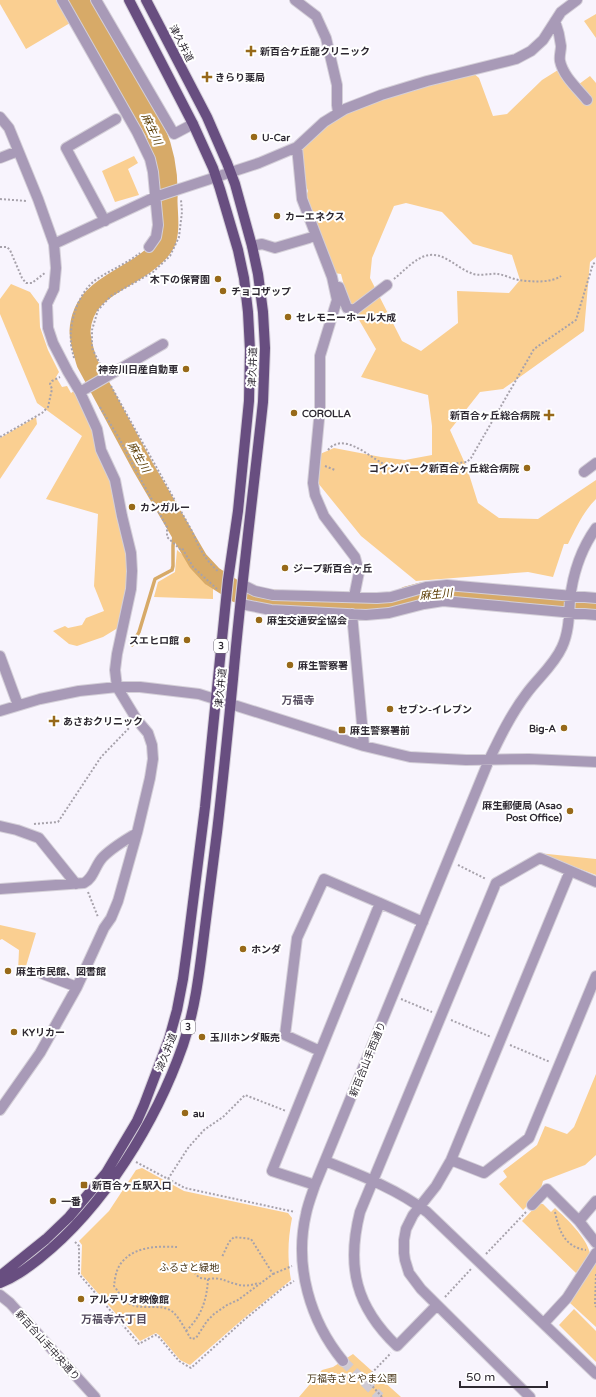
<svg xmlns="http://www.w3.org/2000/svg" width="596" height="1397" viewBox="0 0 596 1397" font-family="'Varela Round','Noto Sans JP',sans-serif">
<rect width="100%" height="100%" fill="#f8f4fd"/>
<!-- green -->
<path fill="#facf91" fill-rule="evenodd" d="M0,0H56L70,23L26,49L0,4Z
M596,14V38L584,21Z
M558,70L564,74L575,87L590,76L596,83V257L590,262L584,331L503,389L480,392L450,430L467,468L478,503L499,518L538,519L596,480V499C583,512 576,528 568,544H564L553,577L528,572L416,581L361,536L318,483L320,454L334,448L381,457L405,460L432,455V426L428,395L361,377L376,349L348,301L341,274L334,273L305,199L308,191L302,175L301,151L314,137L337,117L382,98L472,72L479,78L493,116L507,114L542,80ZM406,203L442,212L473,244L512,255L520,280L509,293L457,291L458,323L421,351L402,341L370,278L372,258L394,206Z
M134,156L138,163L128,169L139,195L115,202L102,171Z
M11,284L30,292L39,304L40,327L48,350L59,372L56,377L62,387L67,386L71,393L74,391L92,430L108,473L113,489L117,520L122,521L129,569L121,626L103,637L77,646L69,644L53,631L65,626L68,628L82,625L86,618L104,611L94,586L98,514L46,499L82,436L37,403L0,314V299Z
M36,417L37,424L0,479V438Z
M177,550L183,555L196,573L213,588V599L154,597L158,582L175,572Z
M538,853L596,859V875Z
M0,925L36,933L23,976L18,971L19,950L2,939L0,940Z
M596,1074V1155L585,1165L543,1181L541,1188L534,1195L533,1200L523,1210L499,1184L507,1177L503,1171L537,1145L545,1126L567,1134L574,1127Z
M142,1168L184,1191L288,1213L292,1218C288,1239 287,1258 291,1280L243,1319L190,1365L180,1360L159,1335L156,1333L140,1341L81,1274L82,1245L79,1241L109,1211L136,1170Z
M538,1204H543L551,1212L555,1208C567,1219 586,1237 590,1253L576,1273L522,1221Z
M593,1264H596V1327L570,1303Z
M574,1309L596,1331V1362L559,1325Z
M353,1354L401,1397H299L322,1370L333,1367Z"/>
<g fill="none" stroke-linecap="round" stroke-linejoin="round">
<!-- stream -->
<path stroke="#d7aa68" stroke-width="3.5" d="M132,645L139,632L155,579L172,570L173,566V546L175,523"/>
<!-- river -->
<path stroke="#d7aa68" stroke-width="21" d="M79,0L155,131C164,152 168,177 167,200C167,213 170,230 165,242C160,252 152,258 144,264C118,283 82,292 80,331C80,341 84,353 87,363L143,467L198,561L212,576L237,592L259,599L370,607L391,605L407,597L422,593L450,592L596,607"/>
<!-- minor-tunnel -->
<path stroke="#d0cbd4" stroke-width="10" stroke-dasharray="10 5" stroke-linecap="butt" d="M343,1361L380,1397"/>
<defs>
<path id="minor" d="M62,0L137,132L150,159L153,172L158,225L156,237L149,247
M96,0L174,134L193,124
M295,0L316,16L326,38L337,85V105L338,112
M555,21C558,29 560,37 561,46C561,51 559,56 560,61C563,76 578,89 587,100
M0,117L9,128L38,199L54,244L56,268L54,289L47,304L48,328L53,343L68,372L80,392L97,429L101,450L115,480L122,516L131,553L132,571L131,589L117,654L115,670L117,687L137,720L148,733L152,745L153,759L150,778L137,833L118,901L111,918L104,928L77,987L40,1053L0,1110
M297,147L302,199L332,277L337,300L320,356V409L313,483L315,495L324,516L355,557L359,572L354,597
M0,158L18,151
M105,221L66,148L116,119
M54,244L155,197L259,163L297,147L324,122L345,109L381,95L427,81L516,59L531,51L543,40L561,12L577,0
M252,246L262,244L275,248L309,238
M339,287L347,308L354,310L387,285
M80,392L163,344
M584,472L596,463
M243,585L255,591L273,595L377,598L391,597L426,587L447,585L596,598
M241,604L271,610L366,615L389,613L424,604L443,601L596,615
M352,614L364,746
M0,656L18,705
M0,711L40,699L79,691L117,687H140L199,694L364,746L410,757L466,760L529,759L596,762
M0,826L17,830L39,838L76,884
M0,889L84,883C94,878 95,865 103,857C113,847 125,840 137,833
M43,974L77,987
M320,1051L285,1035L297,938L324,879L380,903
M451,1160L484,1173L529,1138L596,976
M325,1161C360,1175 397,1189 427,1212L596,1374
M315,1185L272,1171L380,903L423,922
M532,1205L547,1189L579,1221L596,1243
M579,1221L596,1201
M0,1295L10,1303L95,1397
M437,1305L397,1346C356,1307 346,1267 360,1212L496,883L540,858L596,882
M544,1323L567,1298L596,1253
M343,1361C310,1321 294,1266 306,1214C308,1204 312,1194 315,1185L489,760C500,737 511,714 527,693C538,678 554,665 562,647C569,632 569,615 570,599C573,573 581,549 596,528
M530,1397L421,1289L409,1273L405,1260L404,1253V1240L406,1229L413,1215L436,1186L451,1160L570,871"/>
<path id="major" d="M0,1276L46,1239L69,1217L106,1173L137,1121L144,1105L169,1039L177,1010L183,979L188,942L205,807L228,580L238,511L249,401L250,350L248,312L244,278L238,250L220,189L213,168L193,124L129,0
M0,1283C16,1277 27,1268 40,1258C104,1207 156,1122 183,1045C196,1007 200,967 205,927C209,895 213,864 217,832C223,781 228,730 233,679C241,587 253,495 263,402L265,348L263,312L258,274L252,246L235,184L227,163L207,117L146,0"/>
</defs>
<!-- minor casing -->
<use href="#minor" stroke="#d4cfd8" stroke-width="12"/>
<!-- major casing -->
<use href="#major" stroke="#d4cfd8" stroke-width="12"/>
<!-- path -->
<path stroke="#a7a2ab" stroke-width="2" stroke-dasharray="2 2" stroke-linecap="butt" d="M0,199L27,201
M0,247H7L10,250L22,278L26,283H32L46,272
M394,279C404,271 416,257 429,255C445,253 457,268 471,273C479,277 490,273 498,274C505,275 512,279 519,280C532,282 551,283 561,276
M74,358C73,353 71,348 71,343C69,321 79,291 97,279C111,270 127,263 140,253
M102,368L92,348V330L98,310L111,296L153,272L170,256L179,237L182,212L181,200
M111,386L192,531C199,548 205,560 219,572
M100,407L119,438L134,467L167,527V537L180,549L182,548L193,567L217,589
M0,437L42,413L48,407L52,389L50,384L52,381L60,377
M328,450C343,432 367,455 382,463C395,471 450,464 467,462L471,458L534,349L576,320L593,264L596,262
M325,466L335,470
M34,824L58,822L101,757L130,727
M458,865L486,879
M88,892L98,917
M401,999L432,1012
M451,1020L491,1037
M510,1045L550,1062
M136,1162L185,1188L295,1212
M168,1179L188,1148L204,1130L223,1117L245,1095L286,1111
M555,1212C559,1230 564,1247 586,1250
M75,1242L79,1246V1274L139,1344L155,1335L158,1336L179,1361L191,1368L244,1320L284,1287L294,1281
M177,1247C159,1246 135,1246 122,1262C116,1269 115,1278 114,1286C118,1291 121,1297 125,1301C139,1313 162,1301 174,1313C180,1319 186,1331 191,1339L196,1338L207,1321L214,1314L227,1305L238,1300L273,1274L251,1239L234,1237L229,1242L222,1257
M486,1254L526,1212
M273,1274L292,1266
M596,1274L595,1305L596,1307
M208,1279C223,1277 223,1281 236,1284C244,1287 252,1285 259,1283
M445,1297L472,1268
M186,1331C201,1317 207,1300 208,1279L200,1278L195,1274
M382,1397L366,1379L391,1353"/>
<!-- minor -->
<use href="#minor" stroke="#a89ab7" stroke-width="10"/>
<!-- major -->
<use href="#major" stroke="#684e80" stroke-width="10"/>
</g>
<!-- markers -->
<g fill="#976919" stroke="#fff" stroke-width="1.5">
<path d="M249 45h4v4h4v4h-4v4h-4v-4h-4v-4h4z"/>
<path d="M205 71h4v4h4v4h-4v4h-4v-4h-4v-4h4z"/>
<circle cx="254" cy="137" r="4"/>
<circle cx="277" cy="216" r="4"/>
<circle cx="218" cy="279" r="4"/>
<circle cx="223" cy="291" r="4"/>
<circle cx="288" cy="317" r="4"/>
<circle cx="186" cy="369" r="4"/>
<circle cx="294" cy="413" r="4"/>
<path d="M547 409h4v4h4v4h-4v4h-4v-4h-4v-4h4z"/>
<circle cx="527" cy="468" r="4"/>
<circle cx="132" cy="507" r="4"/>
<circle cx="285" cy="568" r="4"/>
<circle cx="259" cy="620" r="4"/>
<circle cx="187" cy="640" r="4"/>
<circle cx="290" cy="665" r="4"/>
<circle cx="390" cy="709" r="4"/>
<path d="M52 715h4v4h4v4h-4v4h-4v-4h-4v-4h4z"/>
<circle cx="564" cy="728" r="4"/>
<rect x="338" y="726" width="8" height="8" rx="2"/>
<circle cx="570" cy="811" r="4"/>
<circle cx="243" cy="949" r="4"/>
<circle cx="8" cy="971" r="4"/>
<circle cx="14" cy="1032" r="4"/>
<circle cx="202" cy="1037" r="4"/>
<circle cx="185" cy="1113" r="4"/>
<rect x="80" y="1181" width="8" height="8" rx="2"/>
<circle cx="53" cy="1201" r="4"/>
<circle cx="81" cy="1299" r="4"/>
</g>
<g text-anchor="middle" stroke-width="4" stroke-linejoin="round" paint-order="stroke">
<!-- shield labels -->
<g fill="#fff" stroke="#6d6970" stroke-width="1">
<rect x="214" y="639" width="14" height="14" rx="3"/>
<rect x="181" y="1020" width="14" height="14" rx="3"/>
</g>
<g font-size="9" font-weight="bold" fill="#2e2932">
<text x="221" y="649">3</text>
<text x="188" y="1030">3</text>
</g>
<!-- street labels -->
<g font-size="10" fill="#2e2932" stroke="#fff">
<text transform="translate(182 43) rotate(63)" y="4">津久井道</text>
<text transform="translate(252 367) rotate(-88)" y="4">津久井道</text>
<text transform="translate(220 688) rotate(-84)" y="4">津久井道</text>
<text transform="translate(166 1052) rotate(-69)" y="4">津久井道</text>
<text transform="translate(367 1059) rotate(-68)" y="4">新百合山手西通り</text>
<text transform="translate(48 1345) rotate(48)" y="4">新百合山手中央通り</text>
</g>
<!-- poi labels -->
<g font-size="10" font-weight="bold" fill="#2e2932" stroke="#fff" text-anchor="start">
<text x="260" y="55">新百合ケ丘龍クリニック</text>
<text x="215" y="81">きらり薬局</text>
<text x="262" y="141">U-Car</text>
<text x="285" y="220">カーエネクス</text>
<text x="210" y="283" text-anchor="end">木下の保育園</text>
<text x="231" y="295">チョコザップ</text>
<text x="296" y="321">セレモニーホール大成</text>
<text x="178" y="373" text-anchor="end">神奈川日産自動車</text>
<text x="302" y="417">COROLLA</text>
<text x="540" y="419" text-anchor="end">新百合ヶ丘総合病院</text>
<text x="519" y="472" text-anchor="end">コインパーク新百合ヶ丘総合病院</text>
<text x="140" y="511">カンガルー</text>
<text x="293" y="572">ジープ新百合ヶ丘</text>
<text x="267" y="624">麻生交通安全協会</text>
<text x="179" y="644" text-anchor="end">スエヒロ館</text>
<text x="298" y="669">麻生警察署</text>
<text x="398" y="713">セブン-イレブン</text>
<text x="63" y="725">あさおクリニック</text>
<text x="556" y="732" text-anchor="end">Big-A</text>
<text x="350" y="734">麻生警察署前</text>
<text x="562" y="809" text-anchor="end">麻生郵便局 (Asao<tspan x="562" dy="12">Post Office)</tspan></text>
<text x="251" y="953">ホンダ</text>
<text x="16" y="975">麻生市民館、図書館</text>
<text x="22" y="1036">KYリカー</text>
<text x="210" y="1041">玉川ホンダ販売</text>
<text x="193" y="1117">au</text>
<text x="92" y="1189">新百合ヶ丘駅入口</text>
<text x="61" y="1205">一番</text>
<text x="89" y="1303">アルテリオ映像館</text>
</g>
<!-- park labels -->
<g font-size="10" fill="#453214" stroke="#fff">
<text x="189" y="1271">ふるさと緑地</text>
<text x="352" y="1382">万福寺さとやま公園</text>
</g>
<!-- water labels -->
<g font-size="11" font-style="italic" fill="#5c3e06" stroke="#fff">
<text transform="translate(152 129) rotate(65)" y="4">麻生川</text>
<text transform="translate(139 457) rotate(61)" y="4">麻生川</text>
<text transform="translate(436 594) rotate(-5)" y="4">麻生川</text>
</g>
<!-- neighbourhood labels -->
<g font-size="11" font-weight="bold" fill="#544a5e" stroke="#fff">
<text x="298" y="704">万福寺</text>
<text x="114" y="1323">万福寺六丁目</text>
</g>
</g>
<!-- scale -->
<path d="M460 1381v6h87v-6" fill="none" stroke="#2e2932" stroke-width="2"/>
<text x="466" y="1381" font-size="12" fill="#2e2932" stroke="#ffffff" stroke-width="3" paint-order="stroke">50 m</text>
</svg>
